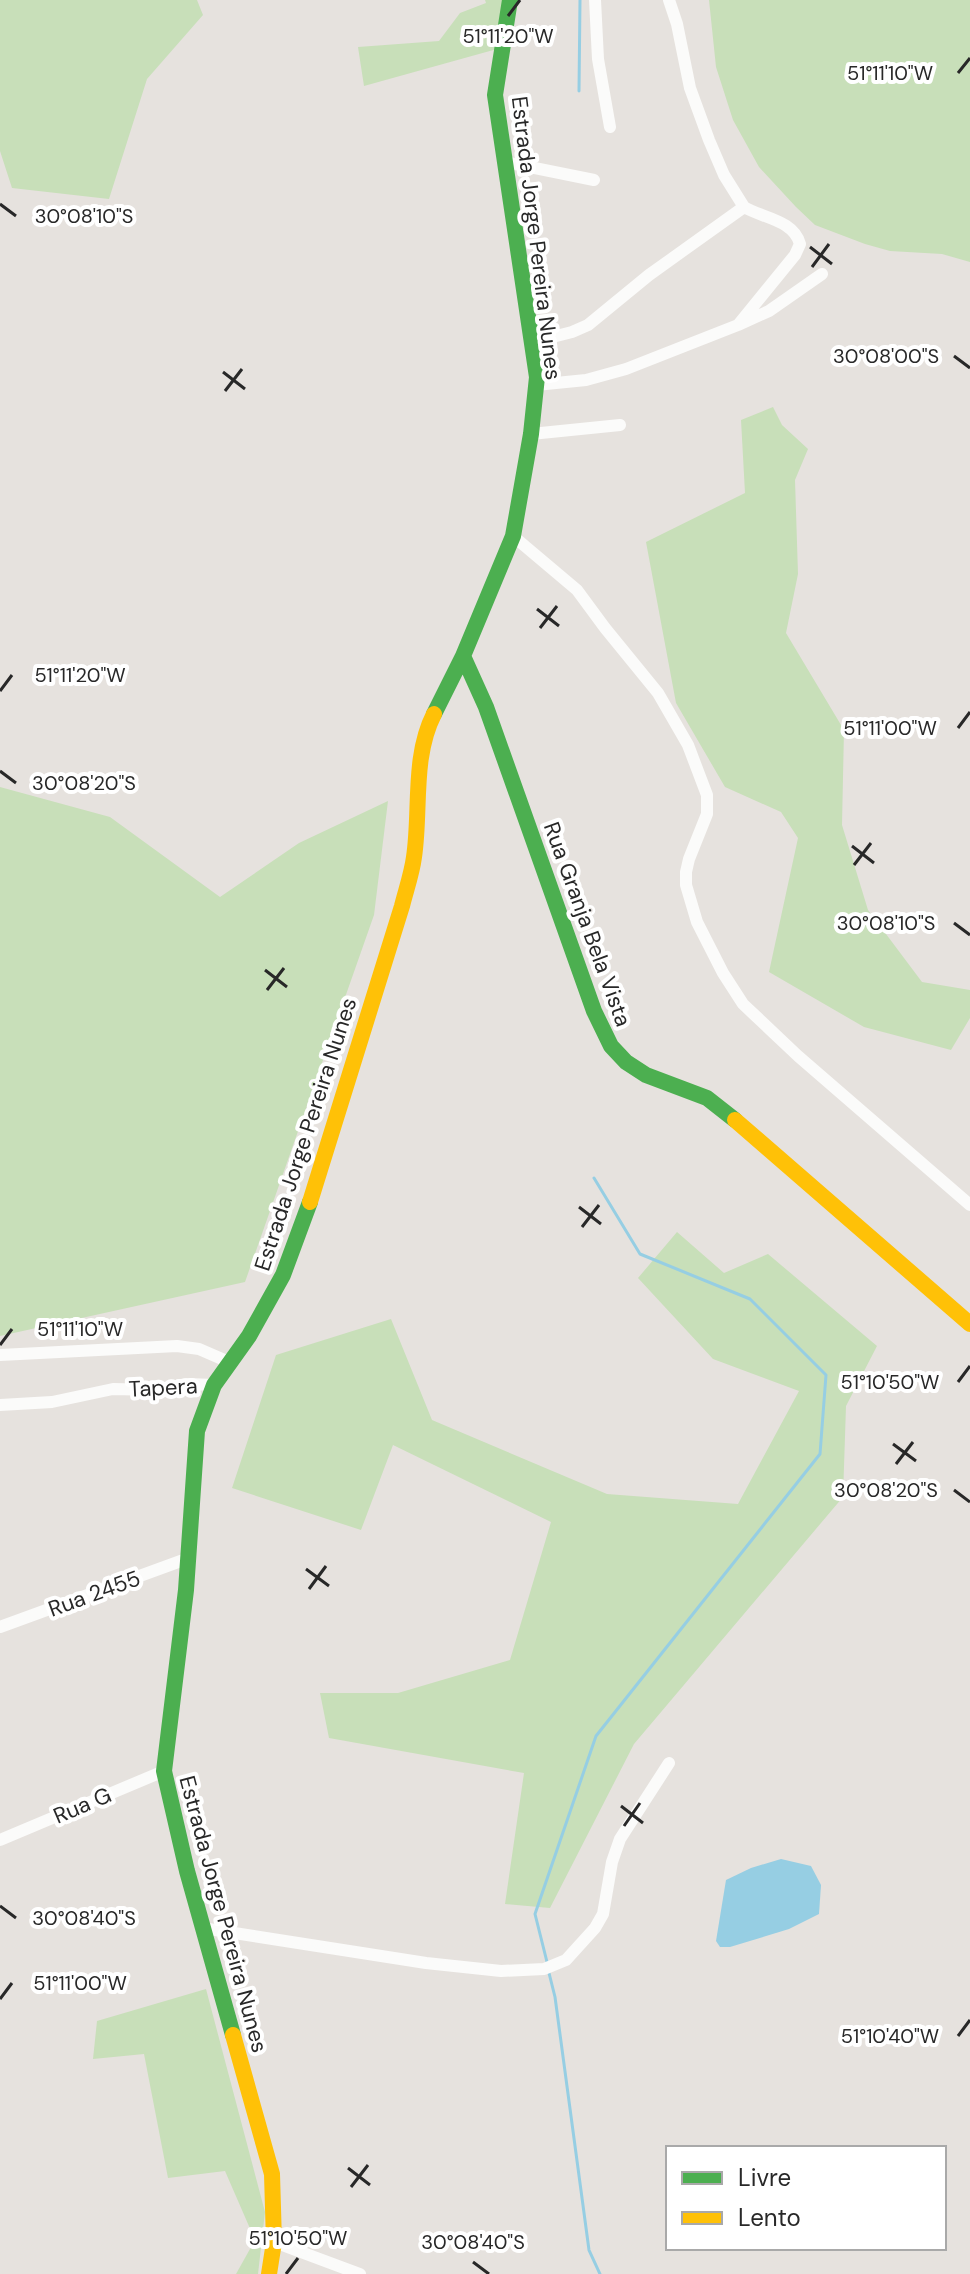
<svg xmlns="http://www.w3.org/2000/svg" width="970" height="2274" viewBox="0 0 970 2274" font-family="'DM Sans',sans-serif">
<rect width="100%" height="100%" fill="#e6e2de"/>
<!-- green -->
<path fill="#c8dfb9" d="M0,0H197L203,15L147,79L109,199L12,188L0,151Z
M485,0H507L497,49L364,86L358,47L439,41L460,13L486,3Z
M709,0H970V262L942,254L890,251L865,244L815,225L796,207L759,167L733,120L716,67Z
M773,407L782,425L808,449L795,480L798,574L786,633L844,730L842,825L868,910L922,982L970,990V1018L951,1050L864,1027L769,972L798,838L781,812L725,787L676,703L646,542L745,493L741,420Z
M0,787L110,817L220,897L299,843L388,801L374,915L245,1282L0,1336Z
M677,1232L724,1273L768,1254L877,1346L846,1406L843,1497L634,1744L550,1908L505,1904L524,1773L329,1738L320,1693H398L510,1660L551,1522L393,1445L361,1530L232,1488L276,1355L391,1319L432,1420L607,1494L738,1504L799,1391L713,1359L638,1278Z
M206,1989L265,2212L258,2274H236L255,2240L225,2171L168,2178L144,2054L93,2059L97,2021Z"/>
<!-- water -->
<path fill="#96cee3" d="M781,1859L811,1866L821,1885L819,1914L789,1929L730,1947H720L716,1941L726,1880L751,1868Z"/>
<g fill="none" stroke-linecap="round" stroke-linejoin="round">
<!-- stream -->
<path stroke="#96cee3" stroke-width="3" d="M579,91L580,0
M547,1962L535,1914L596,1736L820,1454L826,1375L750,1299L640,1254L594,1178
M548,1969L555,1997L589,2250L600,2274"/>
<!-- street -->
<path stroke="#fbfbfa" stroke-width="12" d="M595,0L598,59L610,127
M669,0L677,24L690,88L709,140L724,175L744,207
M505,162L594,180
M533,342L572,332L588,325L649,275L744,207C762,218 794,220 800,244L795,255L738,325
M536,385L586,380L626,369L738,325L769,311L822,274
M531,434L620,425
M513,536L577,590L605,628L658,693L688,745L707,795V814L689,859L686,872V885L697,922L723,973L743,1004L798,1056L970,1205
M0,1355L177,1346L199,1349L229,1362
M0,1405L52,1402L113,1389L157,1390L187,1384L214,1385
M0,1627L189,1558
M0,1840L164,1771
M202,1928L426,1963L501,1971L544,1969L566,1960L595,1928L603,1914L612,1862L620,1839L669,1763
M274,2242L360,2274"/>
<!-- fast -->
<path stroke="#4caf50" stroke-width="16" d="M463,656L486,707L594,1011L611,1046L626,1062L646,1075L707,1098L735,1120
M434,714L463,656L513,536L531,434L537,377L495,95L510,0
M233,2035L187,1871L164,1771L186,1590L197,1431L214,1385L249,1336L283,1275L310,1202"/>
<!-- slow -->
<path stroke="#ffc107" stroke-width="16" d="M735,1120L970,1324
M310,1202L402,906C406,890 412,873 414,857C421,811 412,757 434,714
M233,2035L272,2174L274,2242L269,2274"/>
</g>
<!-- ticks -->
<path fill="none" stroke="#282828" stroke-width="3" d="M508,16L520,0M958,73L970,58M0,204L16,216M810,247L832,264M812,267L829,244M954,356L970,368M223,372L245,389M225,391L242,369M537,609L559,626M540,628L557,606M0,691L12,675M958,728L970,712M0,771L16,783M852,846L874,863M854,865L871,843M954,923L970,935M265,970L287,987M267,990L284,968M579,1207L601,1224M582,1227L599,1205M0,1345L12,1329M958,1382L970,1366M893,1444L916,1461M896,1464L913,1442M954,1490L970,1502M306,1569L329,1586M309,1589L326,1566M621,1806L643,1823M624,1826L640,1803M0,1906L16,1918M0,1999L12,1983M958,2036L970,2020M348,2168L370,2185M351,2187L368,2165M473,2262L489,2274M286,2274L298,2258"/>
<g text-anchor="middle" stroke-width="8" stroke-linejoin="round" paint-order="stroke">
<!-- street labels -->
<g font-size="22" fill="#282828" stroke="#fff">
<text transform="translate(537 238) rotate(83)" y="8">Estrada Jorge Pereira Nunes</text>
<text transform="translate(588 924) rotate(70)" y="8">Rua Granja Bela Vista</text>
<text transform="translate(305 1134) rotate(-72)" y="8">Estrada Jorge Pereira Nunes</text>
<text transform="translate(163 1387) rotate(-3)" y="8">Tapera</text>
<text transform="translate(94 1593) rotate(-20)" y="8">Rua 2455</text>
<text transform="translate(82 1805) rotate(-23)" y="8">Rua G</text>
<text transform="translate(224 1914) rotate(75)" y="8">Estrada Jorge Pereira Nunes</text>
</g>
</g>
<g font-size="20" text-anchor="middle" fill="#282828" stroke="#fff" stroke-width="8" stroke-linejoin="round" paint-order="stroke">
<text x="508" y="43">51°11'20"W</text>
<text x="890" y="80">51°11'10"W</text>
<text x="84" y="223">30°08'10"S</text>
<text x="886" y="363">30°08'00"S</text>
<text x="80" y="682">51°11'20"W</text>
<text x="890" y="735">51°11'00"W</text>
<text x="84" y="790">30°08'20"S</text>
<text x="886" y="930">30°08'10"S</text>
<text x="80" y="1336">51°11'10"W</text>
<text x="890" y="1389">51°10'50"W</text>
<text x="886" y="1497">30°08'20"S</text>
<text x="84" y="1925">30°08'40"S</text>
<text x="80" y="1990">51°11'00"W</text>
<text x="890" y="2043">51°10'40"W</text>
<text x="298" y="2245">51°10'50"W</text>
<text x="473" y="2249">30°08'40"S</text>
</g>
<!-- legend -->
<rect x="666" y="2146" width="280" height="104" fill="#ffffff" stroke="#a9a9a9" stroke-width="2"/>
<rect x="682" y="2172" width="40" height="12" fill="#4caf50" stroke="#a9a9a9" stroke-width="2"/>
<text x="738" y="2186" font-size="24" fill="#282828">Livre</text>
<rect x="682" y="2212" width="40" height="12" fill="#ffc107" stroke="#a9a9a9" stroke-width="2"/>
<text x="738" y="2226" font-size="24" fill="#282828">Lento</text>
</svg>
